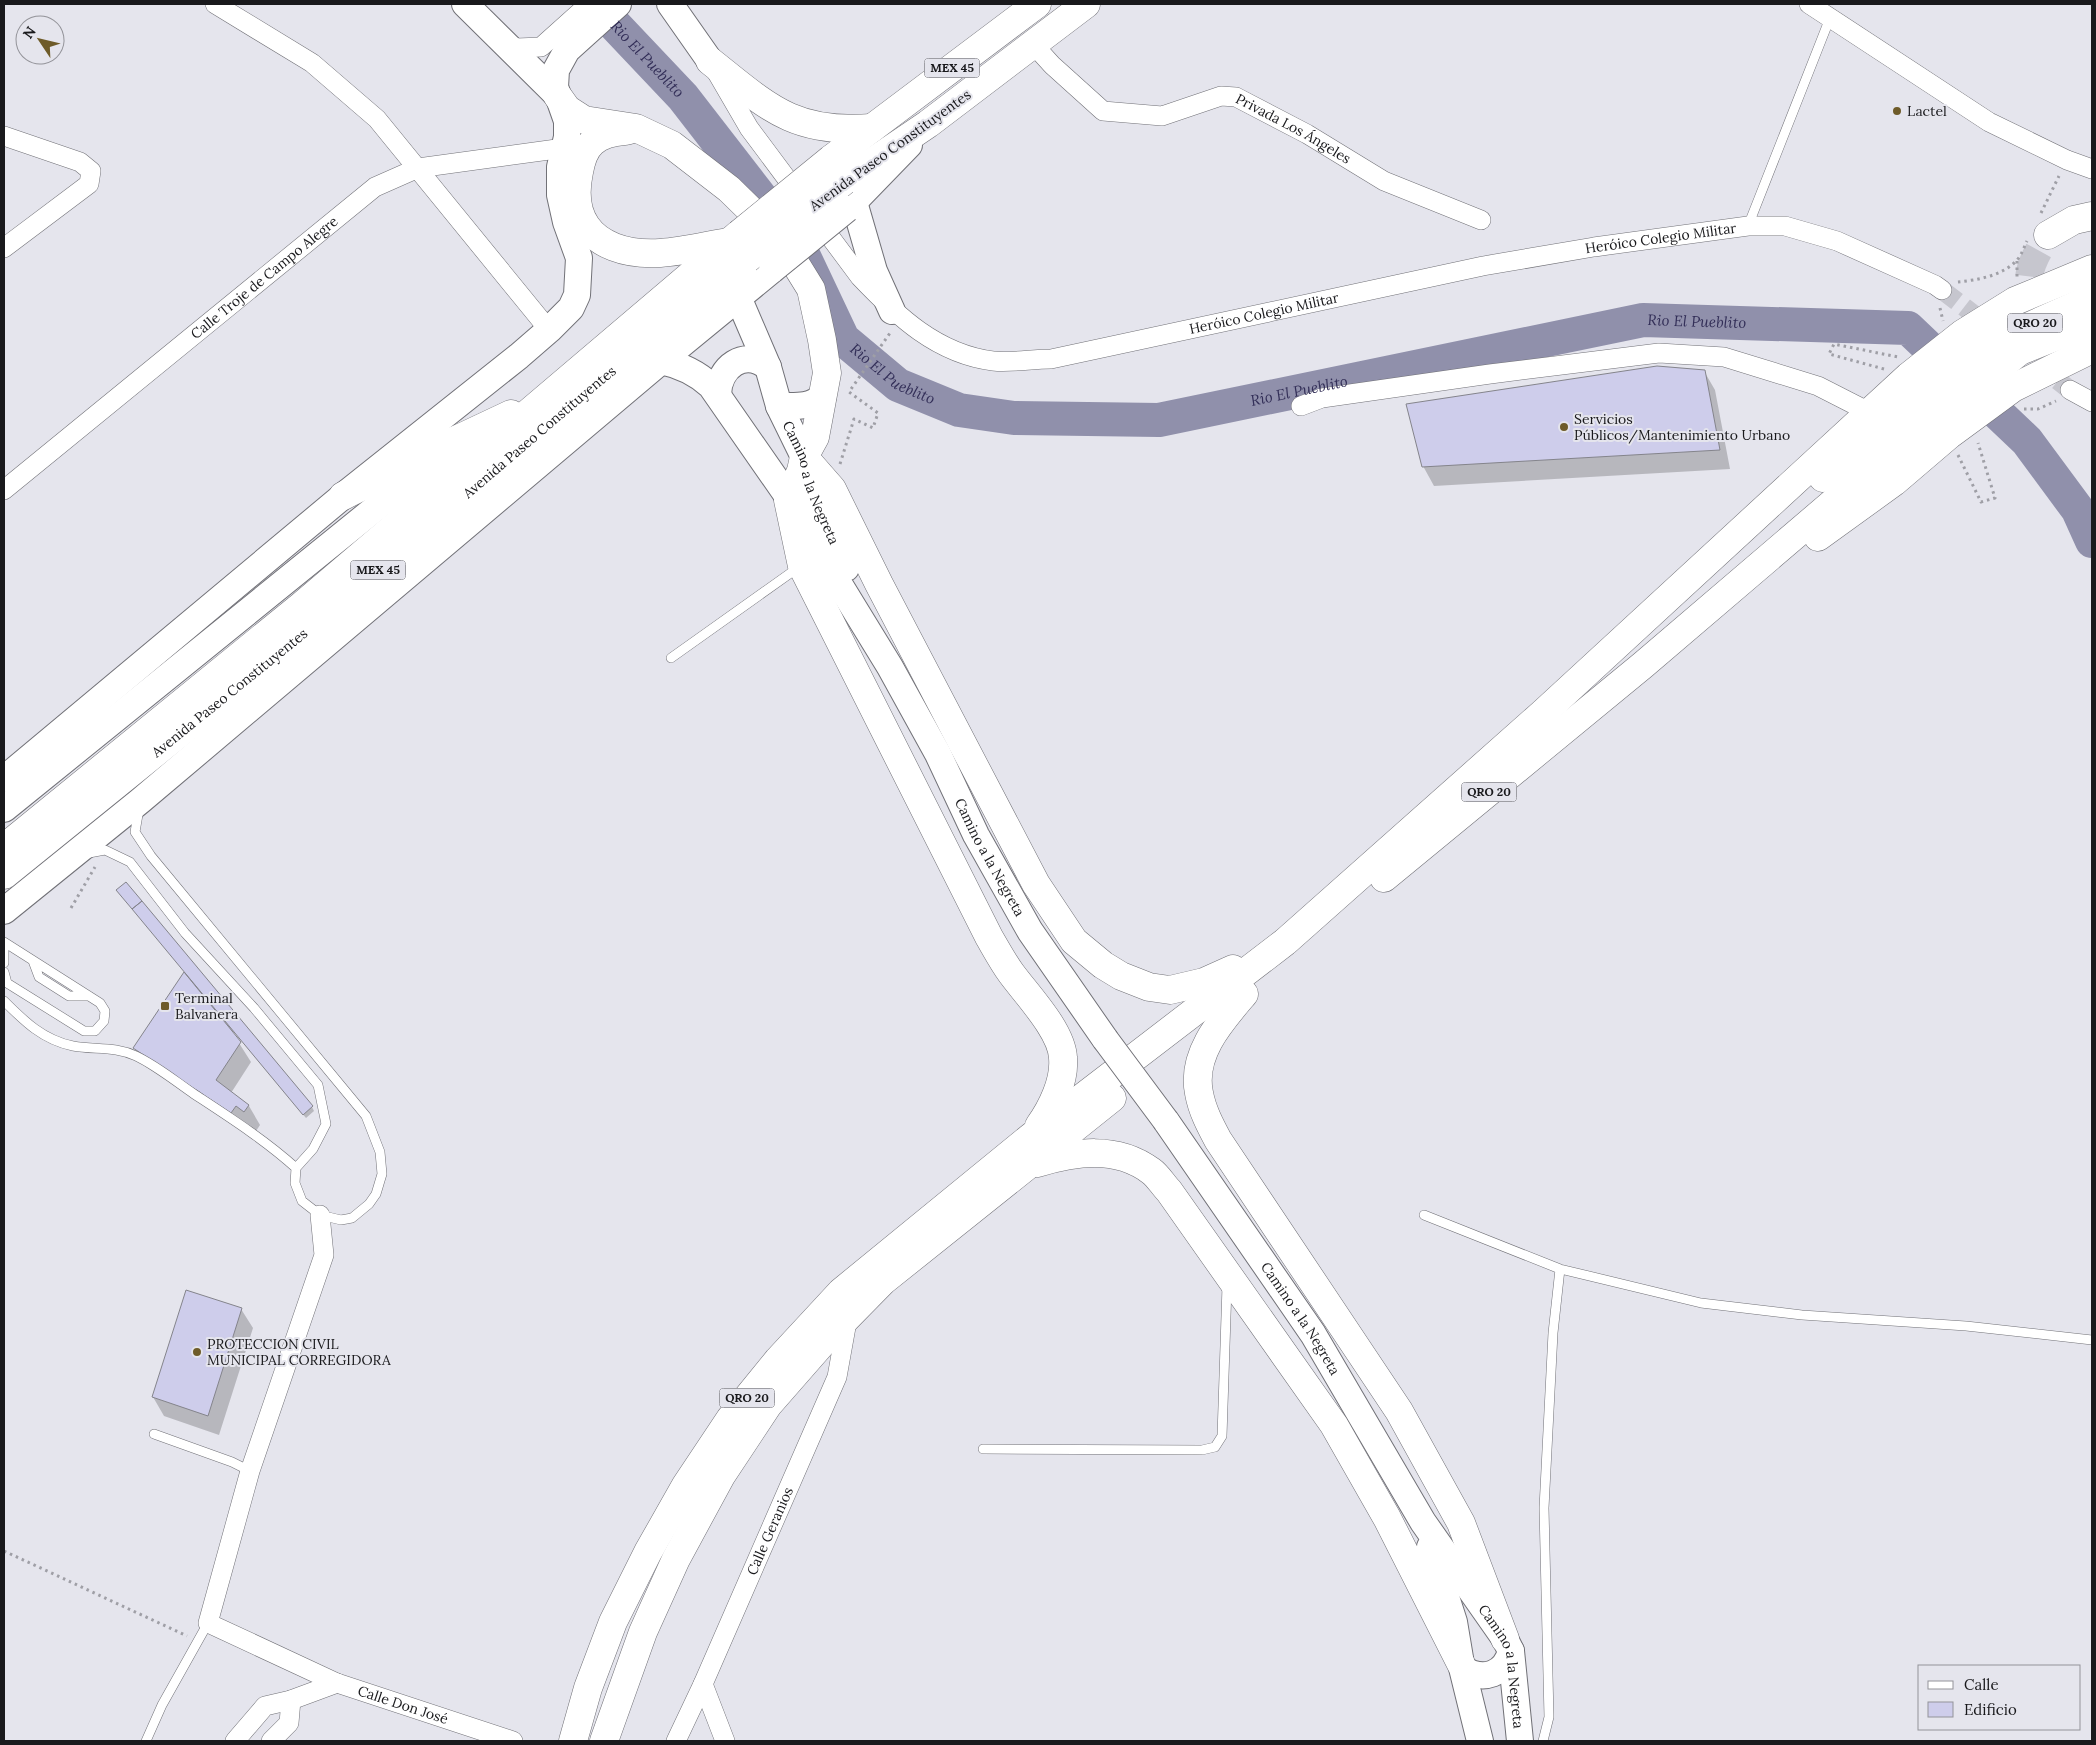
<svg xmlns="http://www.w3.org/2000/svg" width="2096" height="1745" viewBox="0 0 2096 1745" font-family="Lora,serif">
<rect width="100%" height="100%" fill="#e5e5ed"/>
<!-- shadow -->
<path fill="#0003" d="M1704,371L1715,390L1730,469L1434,486L1423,466Z
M185,973L312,1107L314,1111L306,1118L234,1031L232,1032L251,1062L231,1093L249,1106L260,1125L256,1131L243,1132L146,1067L135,1048Z
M241,1309L253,1328L219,1435L164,1416L153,1397Z"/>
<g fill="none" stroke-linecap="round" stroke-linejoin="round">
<!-- river -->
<path stroke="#9090ab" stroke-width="34" id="s1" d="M595,4L683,97L800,248L843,339L898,385L959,410L1014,418L1159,420L1643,320L1908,328L2027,441L2078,510L2092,541"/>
</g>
<!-- building -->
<path fill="#cecdeb" stroke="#84848b" d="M1657,366L1705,370L1720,450L1422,467L1406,404Z
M126,882L142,901L132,909L116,890Z
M142,901L313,1106L303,1115L132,909Z
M184,972L241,1042L216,1080L249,1105L244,1112L236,1106L231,1113L133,1048Z
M186,1290L242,1308L208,1416L152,1397Z"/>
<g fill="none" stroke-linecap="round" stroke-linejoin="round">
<!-- street-tunnel -->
<path stroke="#c6c6ce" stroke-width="19" stroke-dasharray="19 9" stroke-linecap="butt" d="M1942,290L1990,327
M2014,346L2070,390"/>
<!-- highway-tunnel -->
<path stroke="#c6c6ce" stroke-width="28" stroke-dasharray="28 14" stroke-linecap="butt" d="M2038,317C2022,282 2028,266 2048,235"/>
<defs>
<path id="lane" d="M1748,226L1830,18
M671,658L799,567
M89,853L105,850L130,862L185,933L254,1008L318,1085L326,1124L313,1149L296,1168L295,1183L302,1201L320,1215L341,1220L352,1218L369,1204L376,1194L382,1174L380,1152L366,1116L151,856L135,832L139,809
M4,942L100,1003L105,1011L104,1021L95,1031H84L7,983L4,972
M4,951V963
M33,961L39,977L69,996H89
M4,1001C24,1021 43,1040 73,1046C95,1050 115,1046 136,1056C157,1066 175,1081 194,1094C229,1117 265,1140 296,1168
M1424,1215L1560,1269L1701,1303L1802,1315L1966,1326L2092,1340
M154,1434L232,1462L250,1471
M983,1449L1202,1450L1215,1447L1222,1436L1227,1286
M146,1741L162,1705L208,1623
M1543,1741L1549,1717L1544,1508L1553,1333L1560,1269"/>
<g id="street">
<path d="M215,4L312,63L377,119L549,330"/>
<path d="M1809,4L1989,122L2067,160L2092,169"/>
<path d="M505,43L517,48L541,47L589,4"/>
<path id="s2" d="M1033,44L1052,65L1103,111L1162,116L1221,96L1236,97L1307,134L1384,181L1481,220"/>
<path id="s3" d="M717,73L749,128L860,277C897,316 937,354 993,361C1011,363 1032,359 1051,359L1483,266L1594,247L1748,226H1785L1837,241L1935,285L1942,290"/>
<path d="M4,136L80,162L91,171L89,184L4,248"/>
<path d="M2070,390L2092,402"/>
<path d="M1301,406L1322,398L1490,374L1659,353L1724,357L1818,386L1869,412"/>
<path id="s4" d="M4,490L375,187L418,168L564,148"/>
<path id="s5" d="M320,1215L324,1255L250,1471L208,1623L337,1683L513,1741"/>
<path d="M703,1684L725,1741"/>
<path d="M235,1741L265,1706L291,1700L337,1683"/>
<path d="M271,1741L289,1723L291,1700"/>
<path id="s6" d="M676,1741L703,1684L837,1377L848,1316"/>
</g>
<g id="secondary">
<path d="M465,4L557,95"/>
<path d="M670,4L710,61"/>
<path d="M854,202L874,271L892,311"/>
<path d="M847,209L909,145"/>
<path id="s7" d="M738,297L768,367L779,406L804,457L809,483L820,510L846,568"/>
<path id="s8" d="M661,361C680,365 696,372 711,386L800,514L822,556L890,667L938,754L976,835L1030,931L1105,1039"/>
<path d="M718,394C719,367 744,348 768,367"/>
<path d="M779,406C796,406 810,408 823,396"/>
<path d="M4,779L343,496L519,356L549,330L571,308L577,295L579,258L566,222L560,195V167L567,137V121L555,87L556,70L567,50L618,4"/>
<path d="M4,809L409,481L456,449"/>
<path d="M4,911L140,801L661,361L772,270"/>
<path id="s9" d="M1166,1121L1313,1334L1423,1522L1505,1639L1511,1651L1520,1741"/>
<path d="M1430,1547L1454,1622L1461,1664L1480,1741"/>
<path d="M1463,1669C1484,1682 1505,1674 1511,1651"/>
</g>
<g id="highway">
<path d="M710,61C768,107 793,134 872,128"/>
<path d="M557,95L567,109L584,120L636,128L672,145L729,189L773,232L785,247L811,289L822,340L827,373L815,437L804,457L801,471L788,500L802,566L989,937C996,949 1003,962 1011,973C1027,995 1062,1031 1063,1058C1065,1081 1052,1108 1039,1126"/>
<path d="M629,130C616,133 604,132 593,142C584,149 581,161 579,172C572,205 580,234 614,247C650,261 692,248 728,242"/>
<path d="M831,159L1037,4"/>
<path d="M844,181L928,124L1086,4"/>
<path d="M2048,235L2074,220L2092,216"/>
<path d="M804,457L832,489L879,584L1036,884L1074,941L1103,965L1121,976L1149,987L1170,990L1204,982L1233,969"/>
<path d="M1823,478L1875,434L1981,353L2003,338L2092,298"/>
<path d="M343,496L407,463L511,414"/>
<path d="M1818,537L1894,482L1949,435L2013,388L2092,349"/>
<path d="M4,848L301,606L739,234"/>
<path id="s10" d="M4,875L317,622L588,390L747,259"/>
<path d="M1384,878L1643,665L1890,454L1996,370L2020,351L2092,322"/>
<path d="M1244,994C1221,1021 1191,1054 1199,1093C1202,1110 1210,1125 1218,1140L1399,1411L1461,1523L1505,1639"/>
<path d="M1037,1163C1075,1152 1116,1145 1151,1171C1158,1176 1163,1185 1169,1191L1334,1425L1387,1518L1461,1664"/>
<path d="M573,1741L588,1688L613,1622L648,1552L686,1485L730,1419L778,1360L841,1292L1032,1136L1285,942L1543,713L1909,376L1962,334L2015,301L2092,269"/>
<path d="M604,1741L643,1632L676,1559L721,1476L768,1405L824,1341L883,1281L1112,1098"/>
</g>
</defs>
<!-- lane casing -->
<use href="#lane" stroke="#717177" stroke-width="10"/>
<!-- street casing -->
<use href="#street" stroke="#717177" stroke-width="20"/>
<!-- secondary casing -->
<use href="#secondary" stroke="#717177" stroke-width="28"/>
<!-- highway casing -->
<use href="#highway" stroke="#717177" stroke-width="29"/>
<!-- path -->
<path stroke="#9f9fa6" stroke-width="3" stroke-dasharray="2.5 4" stroke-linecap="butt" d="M2041,213L2059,176
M2017,261V277
M1958,282C1977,280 2001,276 2015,262C2021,257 2024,247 2027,241
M1940,308L1943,321
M1884,369L1829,354L1834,344L1898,357
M2024,409H2038L2056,401
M1958,455L1981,502L1995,498L1978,443
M840,464L854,419L873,428L878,413L849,392L890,333L892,335
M71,908L95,867
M4,1551L187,1636"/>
<!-- lane -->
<use href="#lane" stroke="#fff" stroke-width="9"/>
<!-- street -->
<use href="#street" stroke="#fff" stroke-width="19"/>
<!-- secondary -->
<use href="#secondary" stroke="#fff" stroke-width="26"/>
<!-- highway -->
<use href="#highway" stroke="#fff" stroke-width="28"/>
<defs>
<path id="secondary-bridge" d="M772,270L847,209
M1105,1039L1166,1121"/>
<path id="highway-bridge" d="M739,234L831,159
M747,259L844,181"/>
</defs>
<!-- secondary-bridge casing -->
<use href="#secondary-bridge" stroke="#717177" stroke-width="28" stroke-linecap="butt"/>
<!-- highway-bridge casing -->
<use href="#highway-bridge" stroke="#717177" stroke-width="29" stroke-linecap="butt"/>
<!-- secondary-bridge -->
<use href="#secondary-bridge" stroke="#fff" stroke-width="26"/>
<!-- highway-bridge -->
<use href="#highway-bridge" stroke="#fff" stroke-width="28"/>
</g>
<!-- markers -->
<g fill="#6e5b29" stroke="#e5e5ed" stroke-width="2">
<circle cx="1897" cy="111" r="5"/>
<circle cx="1564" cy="427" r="5"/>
<rect x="160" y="1001" width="10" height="10" rx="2.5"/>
<circle cx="197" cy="1352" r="5"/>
</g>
<g text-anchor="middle" stroke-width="4" stroke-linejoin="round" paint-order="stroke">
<!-- shield labels -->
<g fill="#e5e5ed" stroke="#56565b" stroke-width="1">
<rect x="924.5" y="58.5" width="55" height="19" rx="4"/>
<rect x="2007.5" y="313.5" width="55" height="19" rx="4"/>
<rect x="350.5" y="560.5" width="55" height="19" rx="4"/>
<rect x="1461.5" y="782.5" width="55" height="19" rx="4"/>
<rect x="719.5" y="1388.5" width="55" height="19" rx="4"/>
</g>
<g font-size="12" font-weight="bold" fill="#19191c">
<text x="952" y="72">MEX 45</text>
<text x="2035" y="327">QRO 20</text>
<text x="378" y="574">MEX 45</text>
<text x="1489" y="796">QRO 20</text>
<text x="747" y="1402">QRO 20</text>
</g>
<!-- poi labels -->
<g font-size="14" fill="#19191c" stroke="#e5e5ed" text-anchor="start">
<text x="1907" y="116">Lactel</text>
<text x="1574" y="424">Servicios<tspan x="1574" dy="16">Públicos/Mantenimiento Urbano</tspan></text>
<text x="175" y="1003">Terminal<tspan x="175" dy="16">Balvanera</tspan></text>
<text x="207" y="1349">PROTECCION CIVIL<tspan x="207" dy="16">MUNICIPAL CORREGIDORA</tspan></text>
</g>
<!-- street labels -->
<g font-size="14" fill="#19191c" stroke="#e5e5ed">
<text dy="5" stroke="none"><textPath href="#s2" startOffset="299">Privada Los Ángeles</textPath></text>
<text transform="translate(890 150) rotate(-36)" y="5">Avenida Paseo Constituyentes</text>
<text dy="5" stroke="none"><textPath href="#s3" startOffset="1090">Heróico Colegio Militar</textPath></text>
<text dy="5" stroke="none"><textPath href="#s4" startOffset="336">Calle Troje de Campo Alegre</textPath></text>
<text dy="5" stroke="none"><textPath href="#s3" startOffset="686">Heróico Colegio Militar</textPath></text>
<text dy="5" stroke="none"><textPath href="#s10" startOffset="695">Avenida Paseo Constituyentes</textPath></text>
<text dy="5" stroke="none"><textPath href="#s7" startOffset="200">Camino a la Negreta</textPath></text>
<text dy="5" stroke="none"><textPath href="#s10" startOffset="290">Avenida Paseo Constituyentes</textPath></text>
<text dy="5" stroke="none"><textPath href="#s8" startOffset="605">Camino a la Negreta</textPath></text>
<text dy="5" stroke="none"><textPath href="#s9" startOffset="239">Camino a la Negreta</textPath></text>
<text dy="5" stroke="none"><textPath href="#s6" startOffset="230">Calle Geranios</textPath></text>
<text dy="5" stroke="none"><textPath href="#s9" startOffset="645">Camino a la Negreta</textPath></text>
<text dy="5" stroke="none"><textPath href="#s5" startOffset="638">Calle Don José</textPath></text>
</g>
<!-- water labels -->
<g font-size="15" font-style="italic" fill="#332f58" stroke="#e5e5ed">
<text dy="5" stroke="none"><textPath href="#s1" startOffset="76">Rio El Pueblito</textPath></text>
<text dy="5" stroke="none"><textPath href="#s1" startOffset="1306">Rio El Pueblito</textPath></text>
<text dy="5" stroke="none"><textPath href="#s1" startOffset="481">Rio El Pueblito</textPath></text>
<text dy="5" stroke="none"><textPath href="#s1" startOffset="901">Rio El Pueblito</textPath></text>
</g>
</g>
<!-- border -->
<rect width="2096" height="1745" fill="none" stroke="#19191c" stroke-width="10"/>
<!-- legend -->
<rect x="1918" y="1665" width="162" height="65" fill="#e5e5ed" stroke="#939399"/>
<rect x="1928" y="1681" width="25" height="8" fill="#ffffff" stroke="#939399"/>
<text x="1964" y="1690" font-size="15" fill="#19191c">Calle</text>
<rect x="1928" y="1702" width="25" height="15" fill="#cecdeb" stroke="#939399"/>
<text x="1964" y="1715" font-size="15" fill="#19191c">Edificio</text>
<!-- north arrow -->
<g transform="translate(40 40) rotate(305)"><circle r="24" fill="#e5e5ed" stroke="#939399"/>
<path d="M0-4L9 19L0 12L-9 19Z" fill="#6e5b29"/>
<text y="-8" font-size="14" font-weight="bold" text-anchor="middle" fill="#19191c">N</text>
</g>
</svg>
